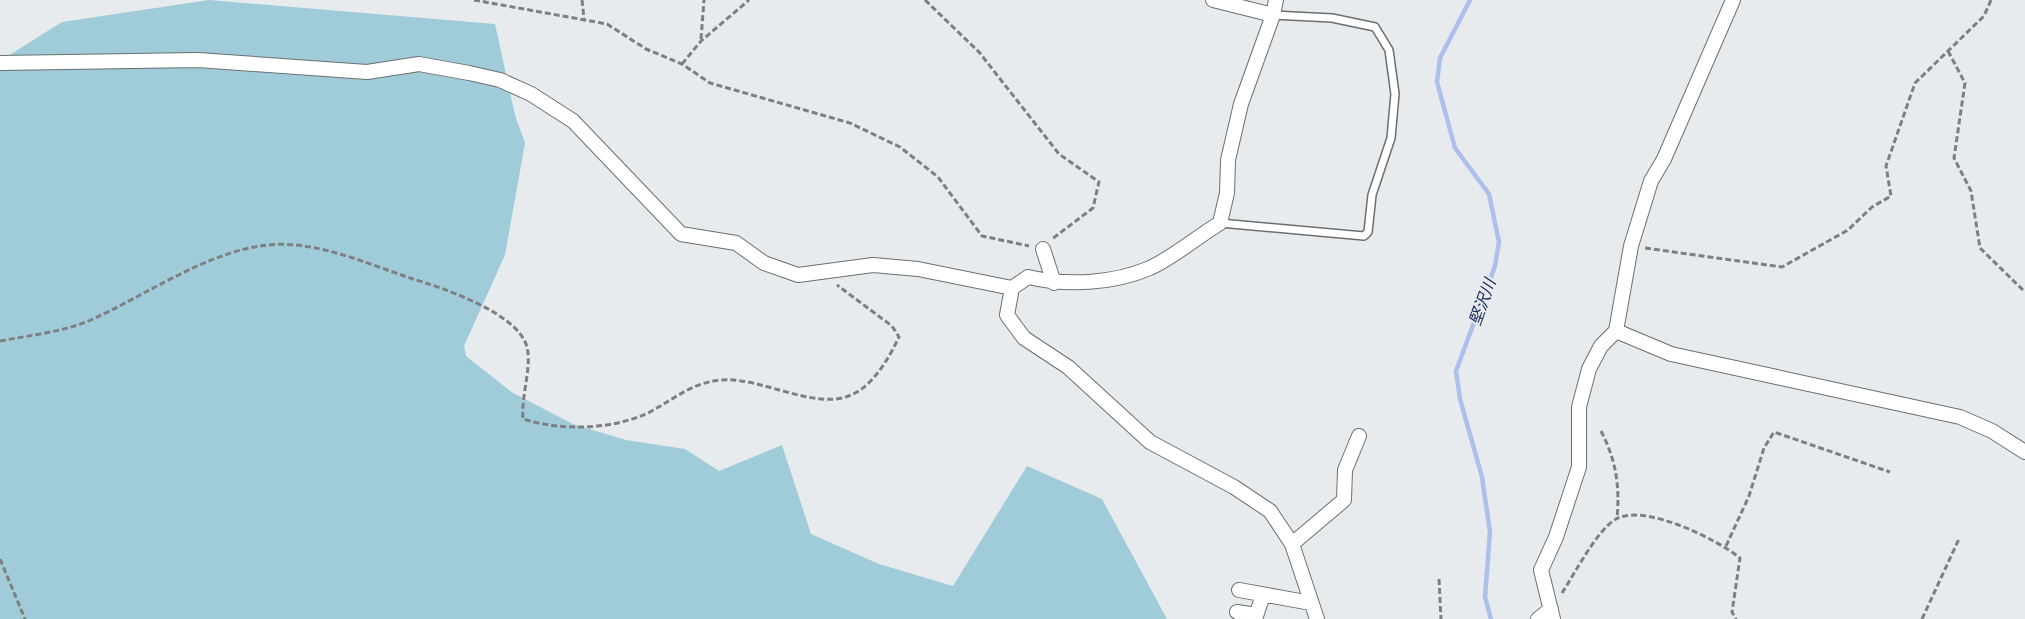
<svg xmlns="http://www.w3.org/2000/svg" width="2025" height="619" viewBox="0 0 2025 619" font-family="'Fira Sans','Noto Sans JP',sans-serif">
<rect width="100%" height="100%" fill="#e7ebed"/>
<!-- green -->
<path fill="#a0ccd9" d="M209,0L495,24L515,115L525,143L505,255L464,346L466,356L513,393L573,424L626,440L685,449L719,471L782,445L811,534L879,564L953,586L1027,466L1102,499L1167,619H0V61L62,22Z"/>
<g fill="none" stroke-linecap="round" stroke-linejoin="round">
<!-- stream -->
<path stroke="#acc0eb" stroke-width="4.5" d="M1470,0L1440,58L1437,82L1455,148L1489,194L1499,242L1495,266L1456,371L1460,399L1482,477L1490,532L1485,597L1491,619"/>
<defs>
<path id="lane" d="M1220,223L1364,236L1368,232L1372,195L1391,138L1395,94L1389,50L1375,27L1332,18L1273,15"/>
<path id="street" d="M1213,0L1273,15
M0,63L198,60L367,72L419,64L469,73L500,80L531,94L573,121L681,234L736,243L764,263L798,275L873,265L918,269L1012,288L1028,277C1067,286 1112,284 1150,268C1174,257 1197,237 1220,223L1227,193L1228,160L1241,104L1273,15L1276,0
M1043,249L1054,283
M1012,288L1007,315L1024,338L1068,367L1150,442L1234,487L1270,511L1292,544L1317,619
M1616,331L1671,354L1960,417L1992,431L2025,452
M1292,544L1344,500L1345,470L1359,436
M1239,590L1311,603
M1237,612L1256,615
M1255,619L1263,595
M1538,619L1551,609
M1553,619L1541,570L1556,537L1579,467V407L1589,369L1601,346L1616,331L1631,246L1651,181L1664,159L1733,0"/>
</defs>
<!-- lane casing -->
<use href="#lane" stroke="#6b6f70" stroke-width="10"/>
<!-- street casing -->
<use href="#street" stroke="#6b6f70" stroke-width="16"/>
<!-- path -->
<path stroke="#7d8081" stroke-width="3" stroke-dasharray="6 3" stroke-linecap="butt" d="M474,0L607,24L646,49L682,64L710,83L850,123L900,147L938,177L982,236L1029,246
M582,0L584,19
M925,0L979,52L1059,154L1099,182L1093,208L1052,239
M701,39L704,0
M1948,51L1965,83L1954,158L1971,191L1980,248L2025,292
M682,64L701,41L749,0
M1645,248L1782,267L1848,230L1872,207L1891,196L1886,166L1915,83L1984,16L1991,0
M0,341C31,335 64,332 93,319C146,295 208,251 268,245C316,240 368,264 413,279C443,288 518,313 527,347C532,368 521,395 523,419C561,431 611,430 648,413C673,400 692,382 722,380C762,377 815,411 851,395C873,386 889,358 899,337L892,326L837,285
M1601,431C1616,460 1620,486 1617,518
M1726,546L1749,496L1764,448L1774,432L1890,472
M0,559L25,619
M1439,579L1441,619
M1562,593C1575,573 1597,530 1616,519C1645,503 1718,540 1740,558L1732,612L1736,619
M1922,619L1959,539"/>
<!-- lane -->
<use href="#lane" stroke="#fff" stroke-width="7"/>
<!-- street -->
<use href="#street" stroke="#fff" stroke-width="14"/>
</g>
<g text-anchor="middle" stroke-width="4.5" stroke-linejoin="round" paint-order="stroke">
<!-- water labels -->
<g font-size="16" font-style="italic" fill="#14275a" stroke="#e7ebed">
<text transform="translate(1482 302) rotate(-70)" y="6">堅沢川</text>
</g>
</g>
</svg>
